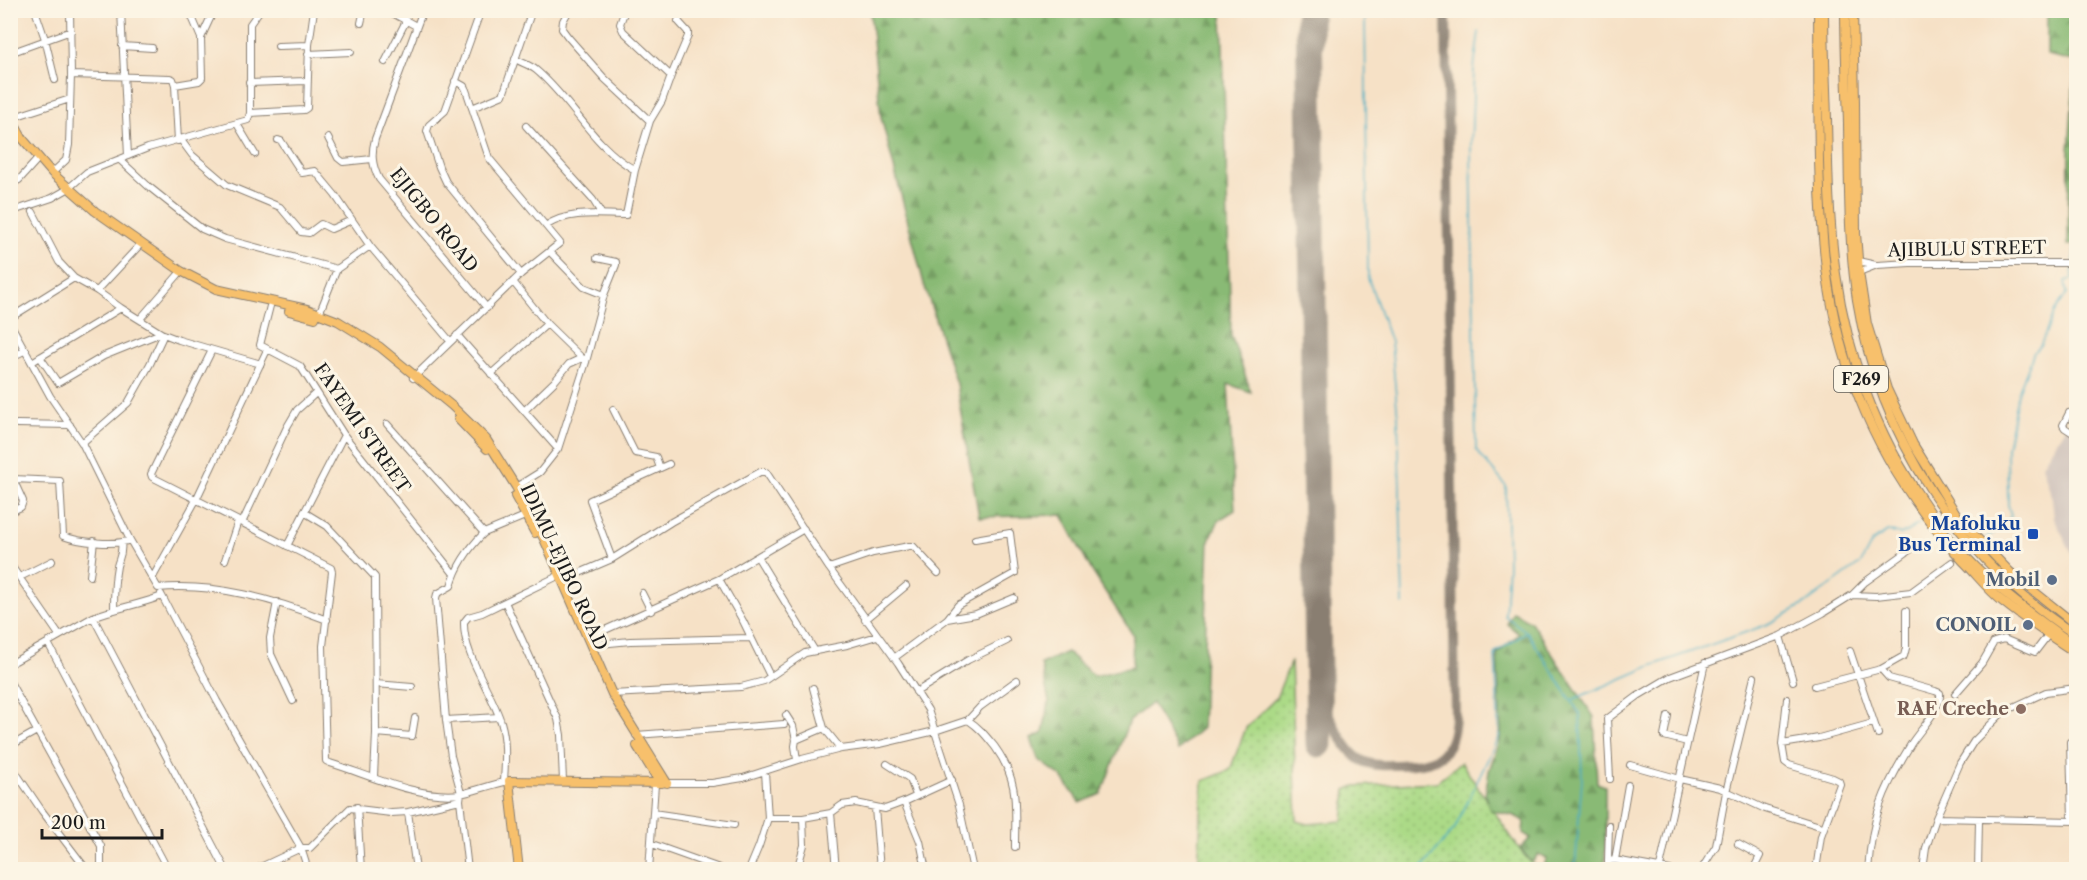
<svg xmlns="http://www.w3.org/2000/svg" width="2087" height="880" viewBox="0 0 2087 880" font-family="'Libre Caslon Text',serif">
<defs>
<pattern id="grass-dots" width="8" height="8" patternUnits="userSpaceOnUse" patternTransform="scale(1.5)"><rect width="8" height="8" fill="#acda87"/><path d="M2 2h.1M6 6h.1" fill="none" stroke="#93ba74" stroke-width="1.8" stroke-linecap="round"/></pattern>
<pattern id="forest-firs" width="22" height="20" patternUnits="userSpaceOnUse" patternTransform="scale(1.5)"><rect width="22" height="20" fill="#89ba74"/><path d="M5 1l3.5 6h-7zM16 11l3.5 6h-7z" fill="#769f64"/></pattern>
</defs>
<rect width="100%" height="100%" fill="#fcf5e5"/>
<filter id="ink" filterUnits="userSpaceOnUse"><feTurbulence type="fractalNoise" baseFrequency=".0167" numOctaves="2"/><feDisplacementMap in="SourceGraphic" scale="12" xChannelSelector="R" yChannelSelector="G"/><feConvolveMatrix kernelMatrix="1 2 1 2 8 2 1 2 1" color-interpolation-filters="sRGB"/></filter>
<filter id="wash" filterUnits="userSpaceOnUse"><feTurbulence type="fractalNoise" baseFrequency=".008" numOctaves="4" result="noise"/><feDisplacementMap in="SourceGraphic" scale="24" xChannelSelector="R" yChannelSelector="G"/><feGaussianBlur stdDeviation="1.35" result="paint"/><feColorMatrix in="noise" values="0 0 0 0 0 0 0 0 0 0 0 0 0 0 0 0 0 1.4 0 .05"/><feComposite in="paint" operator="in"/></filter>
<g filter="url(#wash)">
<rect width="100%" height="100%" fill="#f6e1c6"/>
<!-- industrial -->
<path fill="#cec1ba" d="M2067,425L2076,431L2075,559L2054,518L2052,498L2042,465Z"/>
<!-- grass -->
<path fill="url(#grass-dots)" stroke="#647b52" stroke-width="1.5" d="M1291,661L1297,821L1308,824L1343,821L1346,790L1355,786L1437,782L1461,762L1520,850L1533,865L1550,869L1198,870L1203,781L1230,770L1246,728L1276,698Z"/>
<!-- forest -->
<path fill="url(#forest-firs)" stroke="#526b48" stroke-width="1.5" d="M870,11H1222L1231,335L1251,392L1228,384L1235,510L1219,520L1209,541L1202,728L1178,750L1152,703L1129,721L1101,794L1080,803L1062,777L1038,759L1031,739L1043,733L1049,702L1041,664L1067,652L1094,676L1132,667L1133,635L1092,571L1062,515L979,517L956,384L924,284L881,117Z
M2047,11H2076V245H2068L2069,152L2075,61L2047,55Z
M1513,612L1531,622L1594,717L1597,783L1605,786V869H1550L1544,865L1547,858L1538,854L1532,863L1520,848L1531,838L1523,833L1524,821L1515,816L1490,810L1485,795L1489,771L1501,735L1497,654L1519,634L1507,624Z"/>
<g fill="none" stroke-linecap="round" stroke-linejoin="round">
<!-- stream -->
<path stroke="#46adc5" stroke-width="1.5" d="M1365,10L1368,278L1391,342L1398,418L1403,604
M1479,32L1474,68L1471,147L1476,450L1506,486L1508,565L1505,616L1527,632L1580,714L1582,778L1575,870
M2074,260L2076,226
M1986,538L2005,526L2011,515L2008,505L2007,448L2018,393L2034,352L2041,344L2054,313L2067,293L2065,281L2072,279L2073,265
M1572,700L1651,666L1766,625L1805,604L1861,563L1872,542L1889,531L1901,535L1919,524
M1420,870L1455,828L1499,736L1495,653L1527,632"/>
<!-- taxiway -->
<path stroke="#897e71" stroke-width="10" d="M1317,687C1324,706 1342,747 1358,758C1370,767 1384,765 1398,765C1436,764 1453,758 1455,716L1446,10"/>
<!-- runway -->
<path stroke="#897e71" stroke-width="27" d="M1309,10L1319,744"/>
</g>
</g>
<g filter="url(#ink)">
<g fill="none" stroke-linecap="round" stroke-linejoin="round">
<defs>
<path id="minor" d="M35,10L45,39L55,80
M121,10L128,156
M387,10L416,26
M423,10L375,139C371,154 372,165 379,179L487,308
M481,10L445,111L429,125L427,131L439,167L446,182L521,274
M569,10L563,21L562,29L568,37L604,78L650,121
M361,23L364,10
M201,38L214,10
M122,46L152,48
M278,46L309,45
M10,53L71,31
M308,54L351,52
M515,59C522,63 530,65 536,70C572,100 593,147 635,170L650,121L662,101L671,76L623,31L620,24L625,10
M385,62L406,21
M71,75L170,78L173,79L175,85L178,141
M671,76L688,36V32L678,21L682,10
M249,83L306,81
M175,85L199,81L202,78L201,38L189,10
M472,108L503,95L532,10
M250,113L304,110L307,108L309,45L314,10
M11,118L70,99
M237,124L255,154
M526,126L593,200L601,213
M10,132L12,131
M328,138L338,158L343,162L372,159
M181,140L192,155L227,185L280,207L301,232L309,233L321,224L331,229L352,220
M278,140L281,141L302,173L315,171L335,195L370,246L450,341
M120,160L148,186L202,229L225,239L337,269
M52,173L66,160L69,145L71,75L70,10
M10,184L19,180L36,161
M70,187L87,172L148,148L248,120L250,113V24L260,10
M10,212L52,198L66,190
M33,212L59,262L74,278L97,291L121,308L161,333L179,340L261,364
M547,225C571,210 599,215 626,215L635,170
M550,252L584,287L604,295
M1858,261L1876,265
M1859,272L1877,265L1910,263H2076
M514,283L547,324L586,362
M97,291L138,247
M270,306L260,345L300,366L344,435L454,574
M319,314L337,269L370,246
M10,318L74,278
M140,319L178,275
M10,323L50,396L82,443L130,540L158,588C216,583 273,599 327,620
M457,335L558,449
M212,350L151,474L152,477L331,568L332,572L323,646L326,761L330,763C369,775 418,799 460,794C475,791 493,784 509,781
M40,357L58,383L104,356L161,333
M10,358L26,350
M32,362L121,308
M491,374L547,324
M413,378L521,274L560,243L489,158L466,90L464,86L455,81
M613,409L635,453L656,457L660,468
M524,411L554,382L569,364L582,358
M2069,413L2063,425L2065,428L2076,435
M17,424L70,425
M82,443L128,403L150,364L164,334
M13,479L60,481L63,536C79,542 115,546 130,540
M516,487L540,472L558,449L586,362L604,295L616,265V262L597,258
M10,512L21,507L23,501L13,479H11
M304,512L327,526L375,577L376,733L374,777
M242,523L287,427L297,410L316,393
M484,533L525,516
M287,546L344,435
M758,558L815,651
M612,559L590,500L669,464
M225,560L238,521
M10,564L59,635
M829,568L873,553L909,546H913L938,573
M90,576L94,541
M20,577L52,561
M153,577L196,500L267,350
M719,579L743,621L770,676
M563,580L612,559L671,522L760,472H766L829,568L898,663L928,710L959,805L973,870
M642,593L651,611
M1852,595L1865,582L1911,549
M162,596L217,701L301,848L308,870
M277,602L270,638L271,654L293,701
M505,602L558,719L561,735L563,781
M114,610C114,595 114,581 117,566C119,558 123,553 121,543
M93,617L226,870
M947,619L976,614L1014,598
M865,620L906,586
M2075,624L2076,607
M1780,636L1793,681
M587,638L719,579L804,529
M48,643L168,870
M590,645L630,641L751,638
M1850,651L1878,734
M894,658L947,619L958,605L1015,573L1010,533L975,539
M10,664L93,617C115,608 139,605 162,596L161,594
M10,682L101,846V870
M376,684L412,687
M1815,686L1881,669L1904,656L1906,648V611
M813,688L824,728L841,749
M916,692L968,660L1007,641
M612,694L741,687L764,681L805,653L847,645L877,636
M1955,694L1982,663L1994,642L2004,639L2035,652L2048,635
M1787,699L1782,744L1785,762L1789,765L1833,778L1839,781L1840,784L1821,836L1816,870
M786,715L793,726L796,740
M1668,716L1664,736L1687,742
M446,720L499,717
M968,720C980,728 986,736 995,747C1020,782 1015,806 1015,847
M376,733L412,736L415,718
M636,735L784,724
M2070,742L2072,821
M1782,744L1819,738L1873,723
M10,746L37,731
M797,760L795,746L796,740L824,728
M10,764L42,811L87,870
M887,764L910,779L916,795
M1630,765L1680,779L1720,788L1765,809L1823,827
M1610,779L1607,719L1638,696L1670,677L1780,636L1823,613L1852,595L1876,596L1911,592L1952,562
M504,782C505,762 507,742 501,722C491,690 463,655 464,622L468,617L482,613L556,577
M667,783H712L743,778L802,759L841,749L880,744L935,731L968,720L980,707L1017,680
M460,800L468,870
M357,807L361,870
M875,808L880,870
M408,812L416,870
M653,813L734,825
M831,813L836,870
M768,818H803L804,845L797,870
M803,818L831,813L842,805L856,803L885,809L904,802
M1936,818L2076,821
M652,844L725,870
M1738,844L1760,856L1753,870
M1615,860L1628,785
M10,861L17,870
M1608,861L1609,825
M1660,867L1705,663
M254,870L301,848H310L350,808L391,813L408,812L460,800L461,793L451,756L446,720L436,598L437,594L451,586C457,564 469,548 484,533L387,424
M649,870L655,784
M749,870L759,846L768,818L765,772
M926,870L920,841L904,802L952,780
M1608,870V861L1615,860L1670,870
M1701,870L1716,846L1726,792L1754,677
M1868,870C1872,816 1883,790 1911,744C1919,731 1942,708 1940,693L1935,691L1889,678L1881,669
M1923,870L1926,848L1936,818L1960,763L1974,741L2003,712L2046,692L2076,688
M1978,870L1979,820"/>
<path id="major" d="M1818,10C1819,96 1816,183 1826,268C1840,381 1888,480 1964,562C1977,575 1988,590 2002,601C2026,620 2051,637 2076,653
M1853,10L1855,102L1856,233L1859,272L1867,324L1887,389L1913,444L1960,520L2010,572L2076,625
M10,116L22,138L52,173L95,211L181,271L216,289L307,309L338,321L380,347L452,406L486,439L516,487L544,539L612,694L667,783
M289,311L315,318
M458,419L487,449
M515,496L535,533
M637,746L660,783
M519,870L509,781L662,783"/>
<path id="highway" d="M1824,10C1824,47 1826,83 1827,119C1828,171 1829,222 1836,274C1847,354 1876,434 1923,501C1931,513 1939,526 1949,538C1985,581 2030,614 2076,646
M1845,10C1845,48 1847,86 1848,124C1849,183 1848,242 1857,300C1879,437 1960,560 2076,635"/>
</defs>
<!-- minor casing -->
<use href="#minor" stroke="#897e71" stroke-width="8"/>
<!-- major casing -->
<use href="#major" stroke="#897e71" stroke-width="10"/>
<!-- highway casing -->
<use href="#highway" stroke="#897e71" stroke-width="10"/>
<!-- minor -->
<use href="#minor" stroke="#fff" stroke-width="6"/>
<!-- major -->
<use href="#major" stroke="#f7c06c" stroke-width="8"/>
<!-- highway -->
<use href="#highway" stroke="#f7c06c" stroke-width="8"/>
</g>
</g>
<!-- markers -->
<rect fill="#1a4fb4" stroke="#fcf5e5" stroke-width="2" x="2027" y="528" width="12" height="12" rx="3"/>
<g fill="#5c6f8a" stroke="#fcf5e5" stroke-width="2">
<circle cx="2052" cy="580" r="6"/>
<circle cx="2028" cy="625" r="6"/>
</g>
<circle fill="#8d6e63" stroke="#fcf5e5" stroke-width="2" cx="2021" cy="709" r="6"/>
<g text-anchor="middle" stroke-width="6" stroke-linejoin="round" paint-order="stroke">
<!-- shield labels -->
<rect fill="#fcf5e5" stroke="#5f5d58" stroke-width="1.5" x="1834" y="366" width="54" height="26" rx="4.5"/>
<g font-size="16" font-weight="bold" fill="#1c1c1c">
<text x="1861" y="385">F269</text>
</g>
<!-- street labels -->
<g font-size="18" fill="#1c1c1c" stroke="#fcf5e5">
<text transform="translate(434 220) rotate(51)" y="6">EJIGBO ROAD</text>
<text transform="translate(1967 249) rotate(-1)" y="6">AJIBULU STREET</text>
<text transform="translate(362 428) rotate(55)" y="6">FAYEMI STREET</text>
<text transform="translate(564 567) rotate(65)" y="6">IDIMU-EJIBO ROAD</text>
</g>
<!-- transit labels -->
<g font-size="18" font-weight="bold" fill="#164399" stroke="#fcf5e5" text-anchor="end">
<text x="2021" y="530">Mafoluku<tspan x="2021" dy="21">Bus Terminal</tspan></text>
</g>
<!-- service labels -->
<g font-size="18" font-weight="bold" fill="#4e5e75" stroke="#fcf5e5" text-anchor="end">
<text x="2040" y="586">Mobil</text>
<text x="2016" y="631">CONOIL</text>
</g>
<!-- education labels -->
<g font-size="18" font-weight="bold" fill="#785e54" stroke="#fcf5e5" text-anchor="end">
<text x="2009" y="715">RAE Creche</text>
</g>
</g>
<!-- margin -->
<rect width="2087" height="880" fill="none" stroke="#fcf5e5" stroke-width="36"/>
<!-- scale -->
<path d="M42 829v9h120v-9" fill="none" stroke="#1c1c1c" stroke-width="3"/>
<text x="51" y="829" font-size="18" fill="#1c1c1c" stroke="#fcf5e5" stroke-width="4.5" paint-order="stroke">200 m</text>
</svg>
